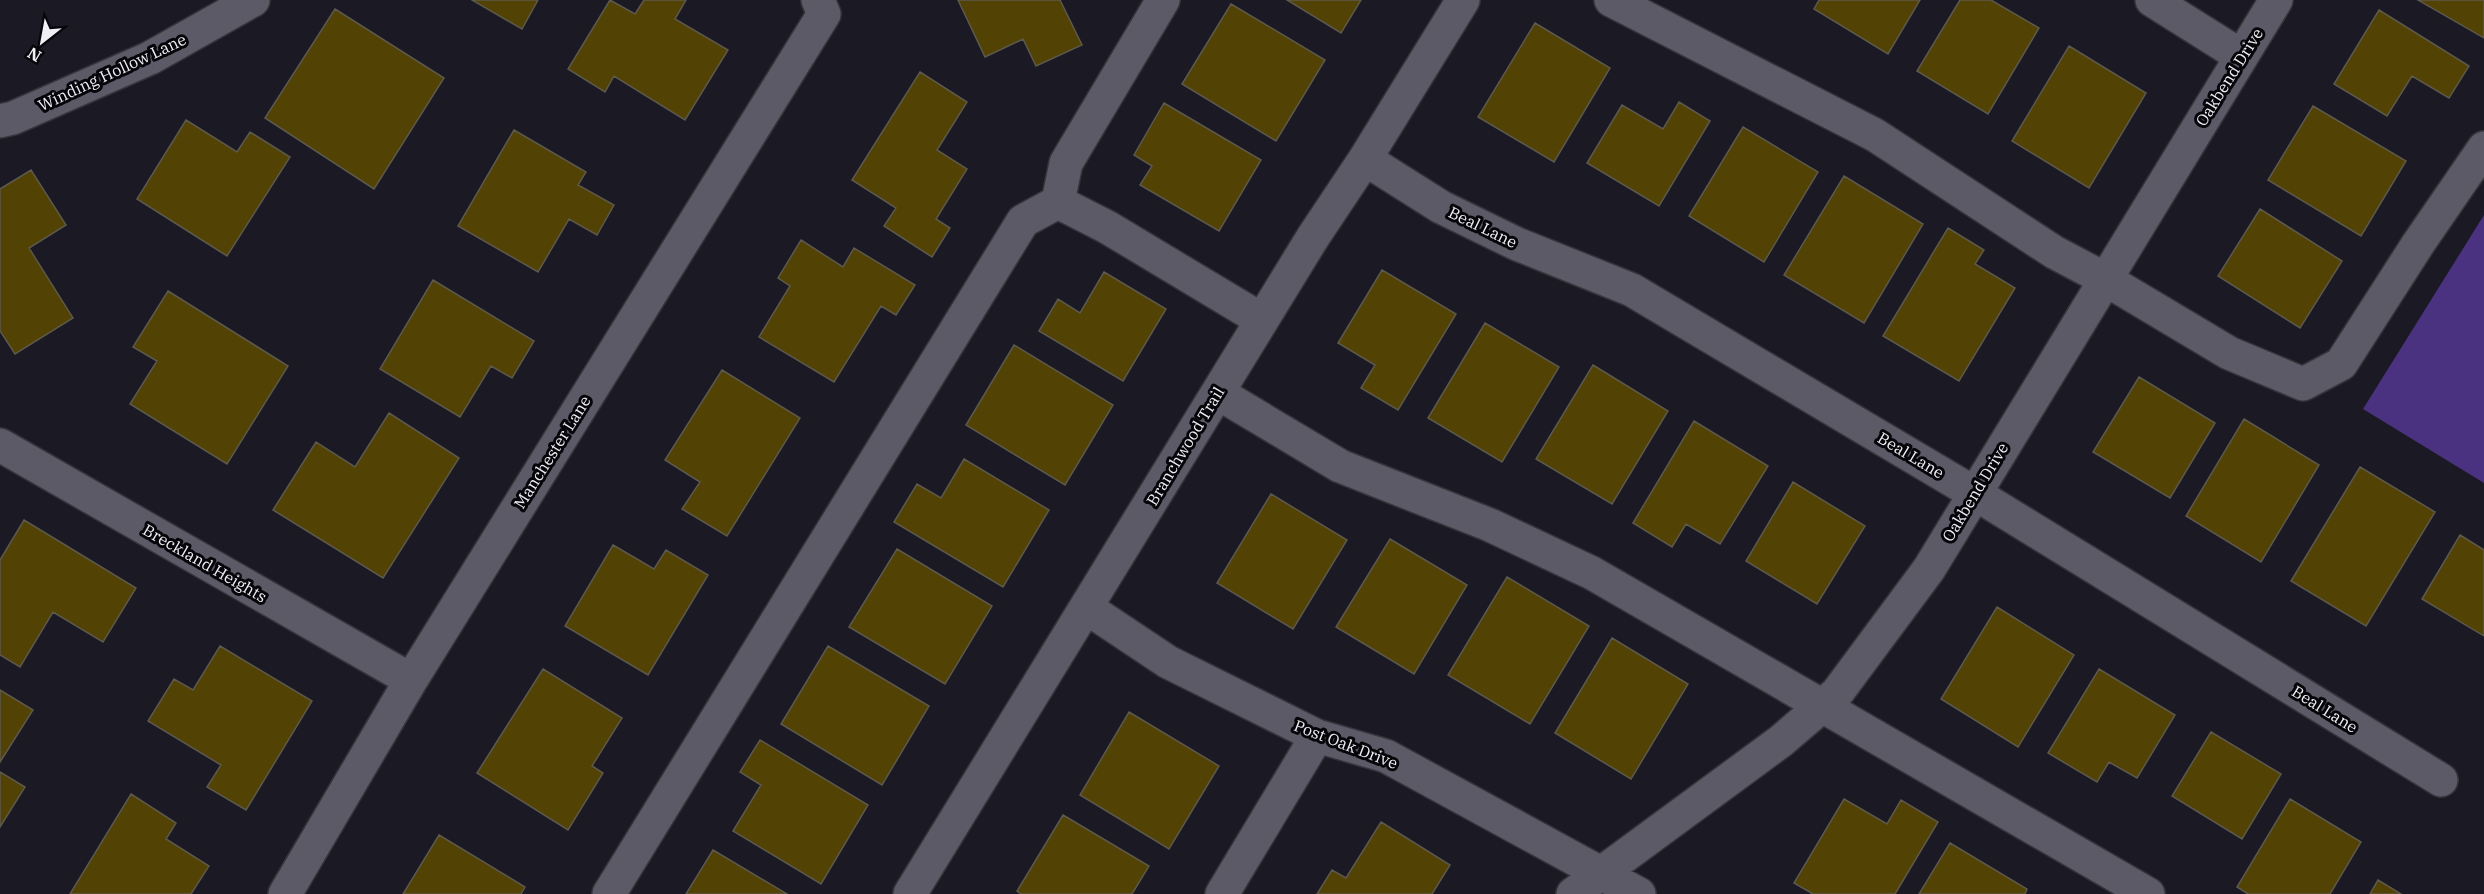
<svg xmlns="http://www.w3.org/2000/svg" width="2484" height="894" viewBox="0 0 2484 894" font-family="'IBM Plex Serif',serif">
<rect width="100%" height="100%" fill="#1b1923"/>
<!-- forest -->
<path fill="#4a3281" d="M2484,215V483L2363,409Z"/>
<!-- building -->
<path fill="#524203" stroke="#5d594d" stroke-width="1.5" d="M472,0H538L522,29Z
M610,0L635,14L644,0H686L675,19L728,50L685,120L614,76L605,92L568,69Z
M958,0H1060L1082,45L1036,66L1023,39L985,57Z
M1287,0H1361L1341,33Z
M1819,0H1920L1888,54L1814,9Z
M1960,0H1991L2039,28L1988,114L1917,71Z
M2418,0H2484V38Z
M1231,4L1325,60L1276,141L1182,84Z
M335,9L444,78L374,189L265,118Z
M2379,10L2469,66L2449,98L2412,76L2387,116L2334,84Z
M1535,23L1610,68L1554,162L1478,117Z
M2069,46L2146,93L2089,188L2012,141Z
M920,72L967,102L937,150L967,169L936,219L950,228L932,257L884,226L896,208L852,180Z
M1679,102L1710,121L1659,206L1587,163L1622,105L1663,129Z
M1164,103L1261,160L1219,231L1140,185L1152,166L1134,155Z
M2313,106L2406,161L2361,236L2268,180Z
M186,120L237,152L250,132L290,157L227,256L137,199Z
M1743,127L1818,172L1764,262L1689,216Z
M514,130L586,172L578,185L614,205L597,235L569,219L538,272L458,226Z
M31,170L66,225L29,248L73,318L15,354L0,331V189Z
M1844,176L1923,224L1864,323L1784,275Z
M2260,209L2342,261L2300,328L2218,276Z
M1948,228L1984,250L1975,264L2015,288L1959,381L1883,336Z
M801,240L843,267L854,248L915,285L896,315L881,306L834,382L759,337L790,286L778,278Z
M1382,270L1456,314L1398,410L1361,388L1375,365L1338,343Z
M1104,272L1166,309L1123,381L1039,331L1058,299L1080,313Z
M433,280L534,341L512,378L491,366L460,417L380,369Z
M168,291L288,366L227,464L130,404L157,361L133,347Z
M1485,323L1559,367L1502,462L1428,418Z
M1014,345L1113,405L1065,485L966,425Z
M1593,365L1668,411L1612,504L1536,459Z
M722,370L800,418L727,536L682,509L700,482L665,460Z
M2139,377L2215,423L2170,498L2093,452Z
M389,413L459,458L383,578L273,510L316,442L355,467Z
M2244,419L2319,465L2261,562L2186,516Z
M1694,421L1768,466L1720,544L1686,524L1672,547L1633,523Z
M964,459L1049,510L1003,587L894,522L917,484L941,498Z
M2360,467L2435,512L2366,626L2291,581Z
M1793,482L1865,526L1817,604L1746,561Z
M1271,494L1347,540L1293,629L1217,583Z
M24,520L136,588L103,642L53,612L20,667L0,655V560Z
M2460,535L2484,550V636L2422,599Z
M1390,539L1467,585L1414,674L1336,627Z
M613,545L654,569L666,550L708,575L648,675L565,626Z
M897,549L992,606L945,684L849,627Z
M1507,577L1589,626L1530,724L1448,675Z
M1997,607L2074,655L2018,747L1941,699Z
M1612,638L1688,684L1631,779L1555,733Z
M220,646L312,701L246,810L207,787L221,765L148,721L174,679L193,690Z
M828,646L929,706L882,785L781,724Z
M543,669L622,718L592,766L603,773L568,830L477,773Z
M2099,669L2175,715L2137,778L2109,762L2097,782L2048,753Z
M0,690L33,710L0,762Z
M1129,712L1219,766L1169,849L1080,795Z
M2211,732L2281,774L2242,839L2172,796Z
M760,740L868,805L821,884L733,831L761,785L740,772Z
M0,772L25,787L0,827Z
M131,794L176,823L166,839L209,866L191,894H70Z
M1844,799L1887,824L1901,800L1938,822L1895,894H1813L1794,883Z
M2290,799L2361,842L2330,894H2248L2237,887Z
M1063,815L1149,866L1132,894H1021L1017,891Z
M1381,822L1450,865L1432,894H1317L1332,870L1346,878Z
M439,835L525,887L521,894H403Z
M1950,843L2027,889L2025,894H1919Z
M713,850L787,894H686Z
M2378,880L2401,894H2370Z"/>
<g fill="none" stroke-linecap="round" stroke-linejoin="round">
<defs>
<path id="minor" d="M1611,0L1875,135L2054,252L2105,279L2229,353L2303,384L2341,364L2418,244L2484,148
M2152,0L2241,56
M0,121L13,118L150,58L253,0
M1365,159L1441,207L1517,244L1632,290L1974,493L2441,780
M1058,202L1066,163L1163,0
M1218,393L1340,466L1490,525L1592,573L2148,894
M0,445L411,680
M1087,608L1168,662L1317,736L1386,756L1639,894
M285,894L411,680L824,14L818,0
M609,894L1023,221L1058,202L1107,227L1262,320
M910,894L1313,237L1365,159L1463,0
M1222,894L1317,736
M1573,894L1781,741L1837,693L1929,569L2276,0"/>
</defs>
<!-- minor casing -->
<use href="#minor" stroke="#35343b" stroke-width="36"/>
<!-- minor -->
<use href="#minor" stroke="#5c5a67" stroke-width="33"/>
</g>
<g text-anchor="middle" stroke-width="6" stroke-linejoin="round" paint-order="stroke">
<!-- street labels -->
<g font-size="16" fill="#f0eff6" stroke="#060509">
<text transform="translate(112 72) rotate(-25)" y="6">Winding Hollow Lane</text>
<text transform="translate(2229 77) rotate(-58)" y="6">Oakbend Drive</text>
<text transform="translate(1483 227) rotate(26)" y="6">Beal Lane</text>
<text transform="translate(1185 446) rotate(-59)" y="6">Branchwood Trail</text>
<text transform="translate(552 452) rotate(-58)" y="6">Manchester Lane</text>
<text transform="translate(1911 455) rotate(31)" y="6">Beal Lane</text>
<text transform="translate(1975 492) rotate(-59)" y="6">Oakbend Drive</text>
<text transform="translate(205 563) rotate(30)" y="6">Breckland Heights</text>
<text transform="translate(2325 709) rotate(32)" y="6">Beal Lane</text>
<text transform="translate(1346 744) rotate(21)" y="6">Post Oak Drive</text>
</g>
</g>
<!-- north arrow -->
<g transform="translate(42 42) rotate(211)" stroke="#060509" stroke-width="4.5" paint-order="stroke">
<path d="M0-4.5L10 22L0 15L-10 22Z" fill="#f0eff6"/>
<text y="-9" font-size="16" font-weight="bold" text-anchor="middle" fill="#f0eff6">N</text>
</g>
</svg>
